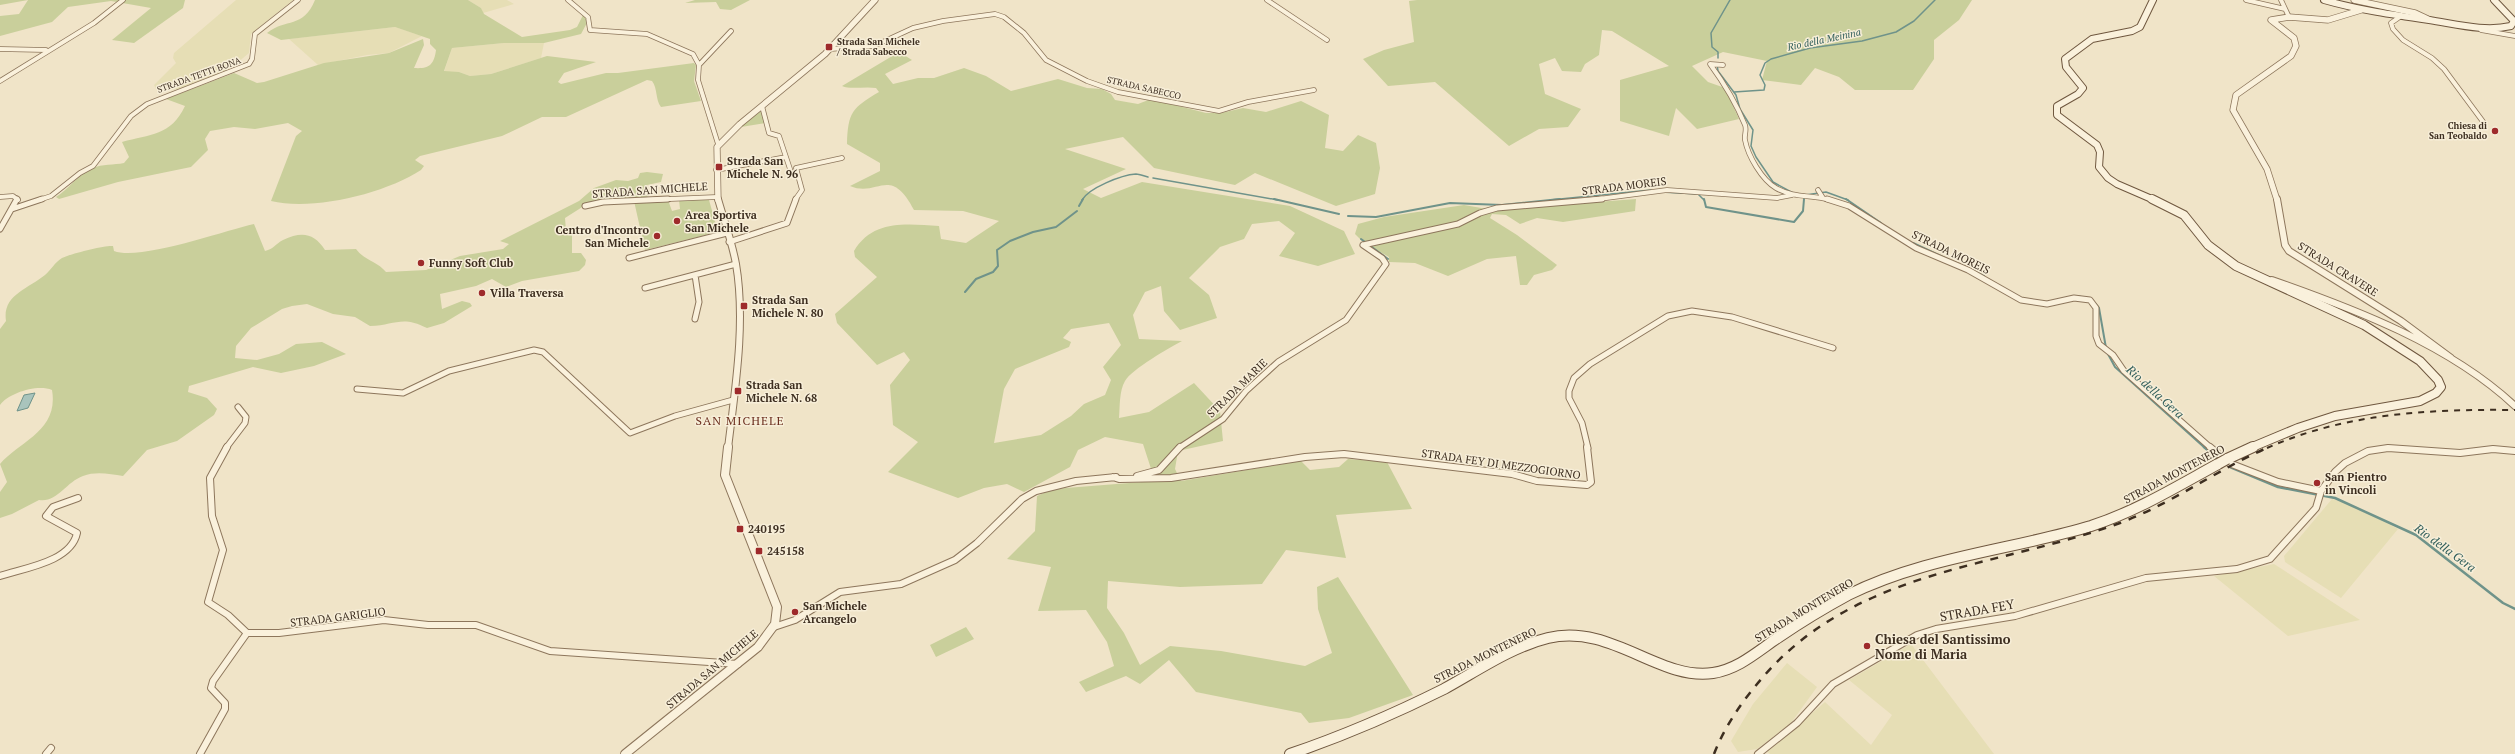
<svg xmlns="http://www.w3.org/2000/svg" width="2515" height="754" viewBox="0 0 2515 754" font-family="'PT Serif',serif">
<rect width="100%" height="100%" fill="#f0e4c8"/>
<!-- farmland -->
<path fill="#e6deb5" d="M236,0H293L251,34L249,53L231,68L181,89L157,91L154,85L176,63L173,58L174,53Z
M468,0H507L514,4L483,13L481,8Z
M395,27L422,36L389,53L367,55L318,65L289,39Z
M504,43H544L541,58L491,74L470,76L459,72H444L452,48Z
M2332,499L2355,506L2398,529L2341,598L2285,562L2284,556Z
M2274,564L2360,620L2288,636L2214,576Z
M1911,644L1994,754H1770L1767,752L1825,702L1871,745L1892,715L1849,680Z
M1787,663L1817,687L1791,723L1757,749L1738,752L1731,741L1753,704Z"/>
<!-- green -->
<path fill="#c9cf9b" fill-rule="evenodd" d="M0,0H185L183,8L134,43L112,40L151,8L111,1L68,7L52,22L0,36V16L19,14L28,0L0,5Z
M315,0H468L481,8L484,14L522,37L570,30L577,27L583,15L588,21L581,34L544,43H504L452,48L444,71L459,72L470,76L491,74L547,56L596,62L564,73L558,82L561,84L606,73H618L694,63L696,65L694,81L701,101L661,107C655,99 658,89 652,81L647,80L566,117H542L502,136L420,156L415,160L424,166L421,170C384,194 313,211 271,201L296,136L302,131L288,123L255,129L234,127L210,131L205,139L208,150L191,167L118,182L59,199L56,197C69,189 78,174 93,168C102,164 114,165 124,163L129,157L122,142C150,134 171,136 185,106L166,99L234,73L257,83L264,82L324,63L389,53L423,39L424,45L414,68C429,69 434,65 436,50L430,44V39L395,27L281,40L267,33C286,18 303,29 315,0Z
M695,0H750L731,10L720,9L716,2L685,3Z
M1417,0H1972L1959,20L1934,40V59L1913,90H1855L1839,77L1815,68L1801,85L1762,80L1767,61L1723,52L1692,66L1708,82L1725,88L1739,119L1697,129L1676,108L1669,136L1620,121V80L1669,66L1612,31L1602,30L1599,55L1585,64L1581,72L1562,71L1555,58L1539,64L1545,94L1581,109L1568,127L1539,129L1509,146L1435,82L1388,86L1363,59L1384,50L1414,42L1409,1Z
M899,52L912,60L885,74L893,84L918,78H934L964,68L986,76L1011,91L1058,79L1087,88L1102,89L1111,94L1115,100L1138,104L1151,99L1206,113H1221L1243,108L1266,112L1301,101L1329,115L1325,148L1343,151L1358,135L1376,143L1380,168L1375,194L1336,206L1255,173L1235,185L1154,168L1123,137L1065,149L1126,169L1083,189L1101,198L1142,182L1290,206L1344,231L1355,254L1318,266L1279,256L1295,233L1279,221L1252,224L1244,239L1220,247L1189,278L1209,295L1217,318L1180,330L1164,311L1161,286L1145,292L1133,315L1139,339L1182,341C1169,348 1132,369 1125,381C1119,391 1120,407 1119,418L1149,412L1194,383L1220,411L1223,441L1178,451L1175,469L1181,481L1301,461L1310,470L1339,467L1348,459L1387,462L1412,509L1336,515L1346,558L1286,550L1262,584L1180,587L1108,581L1107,608L1124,633L1140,665L1170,646L1221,651L1305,666L1332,653L1318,609L1317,587L1338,577L1413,695L1349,718L1309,723L1301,713L1196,692L1169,660L1140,684L1126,676L1086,692L1079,682L1114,666L1107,642L1086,610L1038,611L1051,567L1007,559L1035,531L1037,496L1053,489L1155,481L1143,444L1105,437L1078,450L1070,467L1024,492L1007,484L984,488L958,498L888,472L918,442L893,425L890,385L910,360L904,352L877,365L837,323L835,314L877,277L855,257L854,251C873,219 907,224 939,226L941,239L966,243L999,221L963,211L914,210C890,164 878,198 850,186L880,171V163L847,144C848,112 852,108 879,92L876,88C864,86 851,90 842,86ZM1109,323L1121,345L1103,367L1111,380L1105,395L1084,404L1071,416L1041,435L994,443L1004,389L1015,369L1069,347L1071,342L1063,338L1071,329Z
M761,110L765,123L741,127Z
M647,172L663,174L661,182L647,185L650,194L647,197L587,204L565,218L566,231L572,233V253H581L586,260L585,265L579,271L522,281L506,287L492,279L476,286L440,294L442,309L462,301L470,303L472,306L444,323L427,328C402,315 395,325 370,326L355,317L333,314L307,304L292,306L282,309L251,328L236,346L235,358L257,360L279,354L296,344L322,342L346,354L314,366L281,373L253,367L189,386L188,392L207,398L217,409L214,415L177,441L147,450L123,476C110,474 96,471 83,476C66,482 57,503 39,500L12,514L0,518V492L7,482L0,464C20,441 59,431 52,390C37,384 9,393 0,405V329L6,321C2,295 28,289 45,275C51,270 55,262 62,258C70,254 105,245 113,246L114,251C140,261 223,231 254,224L265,251C274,249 275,244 283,240C302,231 314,233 325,250L356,249C365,261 377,261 386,272L426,270L460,256L503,249L509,244L500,241L579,201L594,188L616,180L628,181L638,178L640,173Z
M1636,199L1635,211L1563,222L1537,218L1520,224L1506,215L1492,214L1490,218L1517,235L1557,265L1552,270L1534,275L1527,285H1520L1516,256L1487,259L1448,276L1415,263L1389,262V257L1363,242L1355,234L1358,224L1384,217L1464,205L1493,210Z
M668,200L672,211L680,209L679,200H709L718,232L645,250L634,201Z
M966,627L974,639L936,657L930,645Z"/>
<!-- water -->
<path fill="#a9c4bc" stroke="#6f938a" d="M35,393L28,408L17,411L24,395Z"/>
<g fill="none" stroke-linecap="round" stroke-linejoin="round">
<!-- stream-far2 -->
<path stroke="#6f938a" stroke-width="1.5" d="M1718,58V52L1712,47L1711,33L1730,0
M1717,64L1718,71L1736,95L1740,109L1753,130L1751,146L1756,157L1773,182L1793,193
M1734,92L1764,90L1765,85L1760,75L1765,63L1771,59L1810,48L1862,41L1896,32L1914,21L1935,0
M1153,178L1278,200
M1661,192L1698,194L1704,200
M1805,195L1826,192L1848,200
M1082,200C1089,188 1121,175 1136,174C1139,174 1144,176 1148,177
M1550,200L1651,190"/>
<!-- stream-far1 -->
<path stroke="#6f938a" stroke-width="2" d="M1274,199L1339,214
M1704,199L1706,207L1794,222L1803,211L1804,199
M1846,199L1881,223
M1079,206L1083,199
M1348,216L1376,217L1450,203L1502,205L1560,199
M1361,239L1388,259
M1913,243L1984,276
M965,292L976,279L993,272L998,266L997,250L1010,241L1033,232L1056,227L1077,211
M2075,296L2088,298
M2092,300L2099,308L2106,348
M2108,354L2115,367L2205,448"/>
<!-- stream -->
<path stroke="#6f938a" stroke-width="2.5" d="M2204,447L2218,459
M2230,467L2278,487L2335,498L2416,535L2503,603L2515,609"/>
<defs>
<path id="minor-far2" d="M568,0L588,17L590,30L647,34L693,54L699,65L698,80L718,144
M1267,0L1327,40
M2246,0L2285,9
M2281,0L2289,17
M2401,16L2391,23L2393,29L2403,40L2432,58L2444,69L2484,123
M2481,30L2515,36
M0,49L46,50
M830,49L874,46L913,28L943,21L995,14L1004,17L1024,33L1046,60L1087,81L1118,92L1219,111L1248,102L1314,90
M699,65L731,31
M1723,65L1710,64C1724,83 1736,103 1745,125C1747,130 1744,135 1745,140C1748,156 1762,180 1776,188C1793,198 1812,195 1830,200
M0,81L94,23L123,0
M786,157L790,169
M716,170L786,157L779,136L769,133L762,106
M1818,190L1823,198
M0,197L13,196L18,200
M39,200L51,196L80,173L93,166L131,116L147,104L249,64L252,59L255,34L298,0
M646,200L717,197
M795,200L802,190L796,168L842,158
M1591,200L1667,190L1777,198L1792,195"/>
<path id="minor-far1" d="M1827,199L1849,206L1916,248L1968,270L2021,300L2047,304L2074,298L2090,300L2096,308V336L2099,344L2113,355L2124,371L2211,448
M585,206L603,202L668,199
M12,209L42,199
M0,229L17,199
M729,242L787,223L796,199
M1363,245L1458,224L1480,213L1497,208L1602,199
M629,258L727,233
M695,275L699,302L695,319
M645,288L736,264
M357,389L403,393L449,371L534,350L543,352L630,433L675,416L733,400
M226,448L245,423L246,417L238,407
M1179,448L1223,419L1246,391L1278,362L1346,320L1386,264L1382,258L1363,245
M1588,448L1582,423L1569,398V391L1574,378L1590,364L1668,316L1692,311L1732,317L1833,348"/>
<path id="minor" d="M227,447L210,478L212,516L223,550L208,602L228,615L247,633H279L384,620L428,625H476L550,651L738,664
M2210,447L2229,463L2278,482L2321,491
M1137,476L1159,470L1180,447
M1113,477L1119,479L1171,478L1305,457L1344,454L1512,474L1537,481L1587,485L1591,482L1587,447
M0,576C24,568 71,562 77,533L46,516L53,507L78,498
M774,627L795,620L840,592L901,584L955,560L977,543L1022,499L1036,491L1076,481L1116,477
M46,754L51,748
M200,754L225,709V703L211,688L213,681L247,633
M1758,754L1797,723L1833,684L1917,635L1936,629L2015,616L2146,578L2237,569L2270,559L2316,508L2321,491L2335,472L2345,463L2368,451L2388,448L2460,453L2493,449L2515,451"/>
<path id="tertiary-far2" d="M2354,0L2415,13L2430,20
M718,200L717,147L740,124L825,54L875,0
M2277,200L2267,169L2233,110L2236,95L2291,56L2296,46L2294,38L2271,20L2289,17L2328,20L2361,10"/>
<path id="tertiary-far1" d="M718,199C724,220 732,242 736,264C746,322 735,390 728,448
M2277,199L2285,245L2289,251L2401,321L2451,358
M2272,280C2355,309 2450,345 2515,406"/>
<path id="tertiary" d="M625,754L758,647L775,624L777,607L725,475L728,447"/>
<path id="secondary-far2" d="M2153,0L2140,27L2132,31L2092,39L2065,59L2066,67L2083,88L2078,94L2057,106V115L2097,145L2100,152L2099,167L2108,178L2117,184L2154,200
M2324,0C2359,10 2394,15 2429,20C2456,24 2484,32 2511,26L2514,21L2494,0"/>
<path id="secondary-far1" d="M2152,199L2184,215L2208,245L2236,266L2364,325L2420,361L2438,380L2441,387L2436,393L2420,401L2335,416L2298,428L2250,448"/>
<path id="secondary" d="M2227,459L2253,447
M1290,754C1343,736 1394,714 1444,689C1477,671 1511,647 1548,638C1611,623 1659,681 1713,673C1739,669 1758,651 1779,637C1801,622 1824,608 1848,595C1924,557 2011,550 2091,526C2137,511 2176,487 2218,464"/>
</defs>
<!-- minor-far2 casing -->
<use href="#minor-far2" stroke="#8d765c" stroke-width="5.5"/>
<!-- minor-far1 casing -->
<use href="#minor-far1" stroke="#8d765c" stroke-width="7"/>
<!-- minor casing -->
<use href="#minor" stroke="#8d765c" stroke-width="8"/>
<!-- tertiary-far2 casing -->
<use href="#tertiary-far2" stroke="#8d765c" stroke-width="7"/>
<!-- tertiary-far1 casing -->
<use href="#tertiary-far1" stroke="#8d765c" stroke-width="8"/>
<!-- tertiary casing -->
<use href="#tertiary" stroke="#8d765c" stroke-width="10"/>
<!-- secondary-far2 casing -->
<use href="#secondary-far2" stroke="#6f573f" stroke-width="8"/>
<!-- secondary-far1 casing -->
<use href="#secondary-far1" stroke="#6f573f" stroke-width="10"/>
<!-- secondary casing -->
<use href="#secondary" stroke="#6f573f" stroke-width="12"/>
<!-- minor-far2 -->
<use href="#minor-far2" stroke="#faf1dc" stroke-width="4"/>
<!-- minor-far1 -->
<use href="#minor-far1" stroke="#faf1dc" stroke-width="5"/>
<!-- minor -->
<use href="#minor" stroke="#faf1dc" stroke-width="6"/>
<!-- tertiary-far2 -->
<use href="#tertiary-far2" stroke="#faf1dc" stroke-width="5.5"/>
<!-- tertiary-far1 -->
<use href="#tertiary-far1" stroke="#faf1dc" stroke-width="6"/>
<!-- tertiary -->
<use href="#tertiary" stroke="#faf1dc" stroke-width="8"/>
<!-- secondary-far2 -->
<use href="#secondary-far2" stroke="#faf1dc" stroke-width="6"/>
<!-- secondary-far1 -->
<use href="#secondary-far1" stroke="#faf1dc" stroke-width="8"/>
<!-- secondary -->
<use href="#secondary" stroke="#faf1dc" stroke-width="10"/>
<!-- rail-far1 -->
<path stroke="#3d2e20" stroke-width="2" stroke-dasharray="6 6" stroke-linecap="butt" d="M2267,448C2346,413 2430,409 2515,410"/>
<!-- rail -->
<path stroke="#3d2e20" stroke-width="2.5" stroke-dasharray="8 8" stroke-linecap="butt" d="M1714,754C1727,721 1748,693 1772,667C1867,568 1999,567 2120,523C2173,503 2218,469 2269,447"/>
<defs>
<path id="secondary-bridge" d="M2218,464L2227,459"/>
</defs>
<!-- secondary-bridge casing -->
<use href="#secondary-bridge" stroke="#6f573f" stroke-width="12" stroke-linecap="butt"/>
<!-- secondary-bridge -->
<use href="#secondary-bridge" stroke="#faf1dc" stroke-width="10"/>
</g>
<!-- markers -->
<g fill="#9e2a2b" stroke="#f7eed8" stroke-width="1.5">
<rect x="825" y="43" width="8" height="8" rx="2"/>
<circle cx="2495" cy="131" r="4"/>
<rect x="715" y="163" width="8" height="8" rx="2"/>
<circle cx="677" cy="221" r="4"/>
<circle cx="657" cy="236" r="4"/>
<circle cx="421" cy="263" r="4"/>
<circle cx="482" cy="293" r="4"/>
<rect x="740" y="302" width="8" height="8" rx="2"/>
<rect x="734" y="387" width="8" height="8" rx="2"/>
<circle cx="2317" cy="483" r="4"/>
<rect x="736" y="525" width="8" height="8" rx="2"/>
<rect x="755" y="547" width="8" height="8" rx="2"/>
<circle cx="795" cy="612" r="4"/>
<circle cx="1867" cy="646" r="4"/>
</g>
<g text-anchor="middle" stroke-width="3" stroke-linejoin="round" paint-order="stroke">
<!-- far-poi labels -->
<g font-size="9" font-weight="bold" fill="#3d2e20" stroke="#f7eed8" text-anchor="start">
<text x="837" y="45">Strada San Michele<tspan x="837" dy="10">/ Strada Sabecco</tspan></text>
<text x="2487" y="129" text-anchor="end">Chiesa di<tspan x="2487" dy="10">San Teobaldo</tspan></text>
</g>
<!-- far-street labels -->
<g font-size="9" fill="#3d2e20" stroke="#f7eed8">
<text transform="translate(199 75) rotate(-20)" y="3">STRADA TETTI BONA</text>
<text transform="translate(1144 88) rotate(13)" y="3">STRADA SABECCO</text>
</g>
<!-- far-water labels -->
<g font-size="10" font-style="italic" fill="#2f5d5a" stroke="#f7eed8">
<text transform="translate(1824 39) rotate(-12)" y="4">Rio della Meinina</text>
</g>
<!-- poi labels -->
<g font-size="11" font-weight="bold" fill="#3d2e20" stroke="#f7eed8" text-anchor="start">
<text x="727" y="165">Strada San<tspan x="727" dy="13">Michele N. 96</tspan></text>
<text x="685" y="219">Area Sportiva<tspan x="685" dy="13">San Michele</tspan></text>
<text x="649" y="234" text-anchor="end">Centro d'Incontro<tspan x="649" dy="13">San Michele</tspan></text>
<text x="429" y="267">Funny Soft Club</text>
<text x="490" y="297">Villa Traversa</text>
<text x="752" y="304">Strada San<tspan x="752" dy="13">Michele N. 80</tspan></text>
<text x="746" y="389">Strada San<tspan x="746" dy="13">Michele N. 68</tspan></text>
<text x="2325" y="481">San Pientro<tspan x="2325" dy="13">in Vincoli</tspan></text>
<text x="748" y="533">240195</text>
<text x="767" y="555">245158</text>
<text x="803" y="610">San Michele<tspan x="803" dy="13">Arcangelo</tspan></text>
</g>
<!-- street labels -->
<g font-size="11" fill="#3d2e20" stroke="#f7eed8">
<text transform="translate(1624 186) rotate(-7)" y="4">STRADA MOREIS</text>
<text transform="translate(650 190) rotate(-4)" y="4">STRADA SAN MICHELE</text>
<text transform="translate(1951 252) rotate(26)" y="4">STRADA MOREIS</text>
<text transform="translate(2338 269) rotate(32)" y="4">STRADA CRAVERE</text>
<text transform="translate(1237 388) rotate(-44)" y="4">STRADA MARIE</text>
<text transform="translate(1501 464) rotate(8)" y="4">STRADA FEY DI MEZZOGIORNO</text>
<text transform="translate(2174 474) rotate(-28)" y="4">STRADA MONTENERO</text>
<text transform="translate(1804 610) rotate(-31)" y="4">STRADA MONTENERO</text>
<text transform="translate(338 617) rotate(-7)" y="4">STRADA GARIGLIO</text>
<text transform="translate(1485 655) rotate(-26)" y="4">STRADA MONTENERO</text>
<text transform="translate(712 669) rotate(-40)" y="4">STRADA SAN MICHELE</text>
</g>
<!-- water labels -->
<g font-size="12" font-style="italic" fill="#2f5d5a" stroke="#f7eed8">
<text transform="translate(2155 392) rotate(42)" y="4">Rio della Gera</text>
<text transform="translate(2445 548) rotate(36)" y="4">Rio della Gera</text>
</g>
<!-- neighbourhood labels -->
<g font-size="12" letter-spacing="1" fill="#6b2e1e" stroke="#f7eed8">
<text x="740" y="425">SAN MICHELE</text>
</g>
<!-- near-street labels -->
<g font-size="13" fill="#3d2e20" stroke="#f7eed8">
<text transform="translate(1977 610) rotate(-10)" y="5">STRADA FEY</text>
</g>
<!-- near-poi labels -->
<g font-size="13" font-weight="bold" fill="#3d2e20" stroke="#f7eed8" text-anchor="start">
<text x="1875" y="644">Chiesa del Santissimo<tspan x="1875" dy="15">Nome di Maria</tspan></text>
</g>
</g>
</svg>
